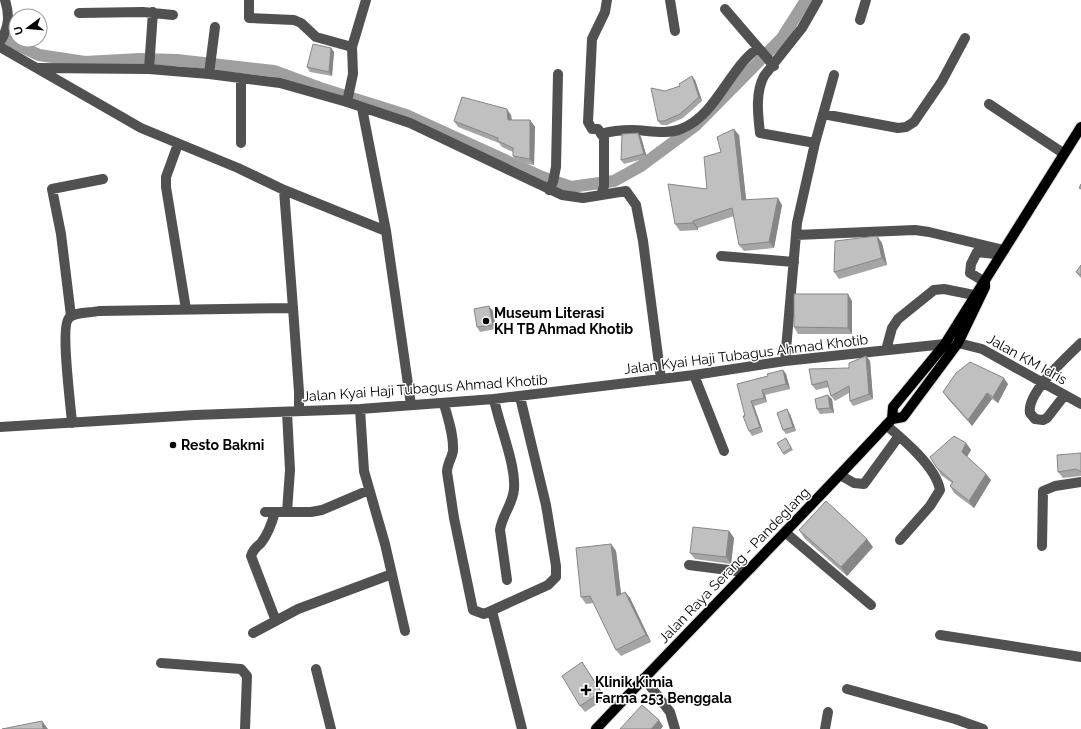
<svg xmlns="http://www.w3.org/2000/svg" width="1081" height="729" viewBox="0 0 1081 729" font-family="Raleway,sans-serif">
<rect width="100%" height="100%" fill="#fff"/>
<g fill="none" stroke-linecap="round" stroke-linejoin="round">
<!-- canal -->
<path stroke="#9f9f9f" stroke-width="12" d="M0,37L39,55L85,62L140,59L177,60L274,71L320,88L406,115L542,177L571,187L614,181L641,166L695,126L782,38L806,0"/>
<defs>
<path id="major" d="M892,419L893,407L945,344L1081,127
M596,729C694,625 795,524 892,419L903,417L958,343L985,287V282"/>
</defs>
<!-- major casing -->
<use href="#major" stroke="#dbdbdb" stroke-width="12"/>
<!-- minor -->
<path stroke="#515151" stroke-width="10" d="M249,0V18L294,20L301,23L316,37L352,47
M670,0L675,31
M725,9L774,66
M79,13L143,12L173,15
M860,20L866,0
M0,42C9,27 10,16 5,0
M0,47L141,128L238,168L284,190L386,231L411,405
M38,68L149,69L209,74L280,83L347,102L410,123L562,195L583,198L626,191L636,205L643,241L661,379
M149,69L153,12
M209,74L215,27
M347,102L353,74L352,47L366,0
M989,104L1063,153
M362,108L386,231
M823,114L898,128L906,127L914,122L942,81L965,38
M601,134C611,131 622,130 632,130C647,130 666,135 681,129C716,116 729,68 758,48
M241,143V78
M815,143L760,133C758,115 755,93 764,76L802,28L818,0
M178,144L166,177V187L186,309
M284,190L293,308
M549,190L553,182L556,167L558,74
M601,195L604,186V138L598,129H592L588,122L592,39L605,12L607,0
M796,235L915,230L929,232L1004,250
M721,256L794,262
M985,282L970,273L971,264L977,252L995,254
M71,316L61,234L52,189L103,179
M958,343L982,349L1081,404
M886,350L892,328L898,319L934,290L944,289L974,295
M785,361L797,223L815,143L834,75
M694,375L724,451
M1064,396L1047,418L1043,420L1035,419L1030,413C1026,393 1067,357 1081,343
M494,399C499,425 516,464 514,489C513,504 502,515 500,530L507,580
M444,404C448,419 454,435 453,451C452,458 447,464 447,472L454,518L473,610L484,614L548,585L556,577V566L546,505L520,397
M360,409L364,471L385,544L405,631
M287,412L290,470L287,512
M72,423C71,407 60,326 69,318C74,312 91,313 99,311L293,308L299,392V411
M886,425C904,440 936,467 940,490L930,506L900,540
M0,427L195,415L360,409L494,399L694,375L785,361L945,344
M840,475L854,483L864,484L899,436
M265,512H311L322,510L369,490
M275,512C272,523 268,534 261,543C256,548 253,549 251,556L276,621
M786,533L871,605
M1042,546L1043,491L1055,486L1081,482
M689,565L744,572
M492,611L522,729
M253,633L298,609L392,574
M940,635L1081,657
M161,663L241,669L247,676L245,729
M316,669L331,729
M644,678L670,712L675,729
M847,689L955,719L983,729
M825,729L828,712"/>
<!-- major -->
<use href="#major" stroke="#000" stroke-width="10"/>
</g>
<!-- wall -->
<path fill="#a5a5a5" d="M331,48L334,52L332,76L310,72L307,67Z
M695,80L702,101L683,118L667,125H661L658,121L665,91L680,86Z
M511,115L512,120H530L535,127L534,165L517,162L513,156V152L502,147L499,143L458,127L454,121Z
M638,133L641,137L647,158L624,164L621,160Z
M739,135L746,200L782,205L774,248L744,251L739,245L734,216L698,228V230L680,231L675,224L707,189L721,152Z
M877,236L882,243L887,265L839,279L834,272Z
M1081,265V278L1080,277L1076,272Z
M852,301V334H798L794,327Z
M493,311L496,329L480,332L477,327Z
M866,356L870,361L873,399L853,406L850,401L849,393L835,401L831,396L829,387L816,390L812,385L849,368Z
M783,370L786,374L790,389L765,395L767,402L754,406L763,432L752,436L749,431L745,416L737,384L768,376Z
M1008,384L998,403L992,399L972,426L948,399L943,392Z
M832,399L834,413L820,414L817,409Z
M790,414L796,431L786,434L783,430Z
M786,438L793,450L784,455L783,453Z
M966,443L971,450L967,457L991,480L974,508L954,493L950,486L952,483L941,475L937,468Z
M1081,453V476L1063,478L1058,472Z
M799,530L873,547L847,576L805,539Z
M729,531L734,538L731,564L695,559L690,553Z
M611,544L616,551L621,594L625,592L630,598L651,642L621,656L616,650L594,603L586,604L581,597Z
M582,662L606,698L585,712L580,706Z"/>
<!-- shaded-wall -->
<path fill="#868686" d="M331,48L334,52L332,76L329,72Z
M692,76L695,80L702,101L699,97Z
M507,109L511,115L512,126L508,120Z
M530,120L535,127L534,165L530,159Z
M734,129L739,135L747,207L742,200Z
M638,133L641,137L647,158L644,154Z
M778,198L782,205L774,248L769,242Z
M693,221L698,228V230L693,223Z
M877,236L882,243L887,265L882,258Z
M848,294L852,301V334L848,328Z
M489,306L493,311L496,329L493,325Z
M866,356L870,361L873,399L869,394Z
M783,370L786,374L790,389L786,384Z
M1004,378L1008,384L998,403L993,397Z
M762,390L765,395L767,402L764,398Z
M987,393L992,399L972,426L968,420Z
M828,395L832,399L834,413L830,408Z
M751,401L754,406L763,432L760,427Z
M787,409L790,414L796,431L793,427Z
M966,443L971,450L966,458L962,452Z
M986,474L991,480L974,508L969,501Z
M729,531L734,538L731,564L726,557Z
M867,539L873,547L847,576L841,567Z
M611,544L616,551L622,602L617,596Z
M625,592L630,598L651,642L646,635Z
M659,720L663,726L661,729H651Z
M42,721L48,729H43Z"/>
<!-- building -->
<path fill="#c0c0c0" stroke="#868686" d="M313,44L331,48L329,72L307,67Z
M692,76L699,97L680,114L664,121H658L651,88L665,91L680,86L679,84Z
M462,97L507,109L508,120H530V159L513,156V148L498,141V138L454,121Z
M734,129L742,200L778,198L769,242L739,245L732,208L693,221V223L675,224L668,184L707,189L704,157L721,152L717,137Z
M638,133L644,154L621,160L622,134Z
M1081,184V189L1079,188Z
M877,236L882,258L834,272L835,241Z
M1081,265V275L1076,272Z
M794,294H848V328L794,327Z
M489,306L493,325L477,327L474,309Z
M866,356L869,394L850,401L849,386L831,396L827,381L812,385L809,369L849,368V363Z
M970,362L1004,378L993,397L987,393L968,420L943,392L956,373Z
M783,370L786,384L762,390L764,398L751,401L760,427L749,431L743,416H745L737,384L768,376L767,374Z
M828,395L830,408L817,409L815,399Z
M787,409L793,427L783,430L777,413Z
M954,436L966,443L962,452L986,474L969,501L950,486L953,482L937,468L930,457Z
M786,438L791,448L783,453L777,443Z
M1081,453V472L1076,469L1058,472L1057,455Z
M826,501L867,539L841,567L799,530Z
M693,527L729,531L726,557L690,553Z
M611,544L617,596L625,592L646,635L616,650L590,596L581,597L576,548Z
M582,662L601,692L580,706L562,676Z
M642,705L659,720L651,729H620Z
M42,721L43,729H2Z"/>
<!-- markers -->
<g fill="#000" stroke="#fff" stroke-width="1.5">
<circle cx="486" cy="321" r="4"/>
<circle cx="173" cy="445" r="4"/>
<path d="M584 684h4v4h4v4h-4v4h-4v-4h-4v-4h4z"/>
</g>
<g text-anchor="middle" stroke-width="3" stroke-linejoin="round" paint-order="stroke">
<!-- poi labels -->
<g font-size="14" font-weight="bold" fill="#000" stroke="#fff" text-anchor="start">
<text x="494" y="318">Museum Literasi<tspan x="494" dy="16">KH TB Ahmad Khotib</tspan></text>
<text x="181" y="450">Resto Bakmi</text>
<text x="595" y="687">Klinik Kimia<tspan x="595" dy="16">Farma 253 Benggala</tspan></text>
</g>
<!-- street labels -->
<g font-size="14" fill="#000" stroke="#fff">
<text transform="translate(746 354) rotate(-7)" y="5">Jalan Kyai Haji Tubagus Ahmad Khotib</text>
<text transform="translate(1027 359) rotate(29)" y="5">Jalan KM Idris</text>
<text transform="translate(425 388) rotate(-4)" y="5">Jalan Kyai Haji Tubagus Ahmad Khotib</text>
<text transform="translate(734 565) rotate(-46)" y="5">Jalan Raya Serang - Pandeglang</text>
</g>
</g>
<!-- north arrow -->
<g transform="translate(28 28) rotate(254)"><circle r="19" fill="#ffffff" stroke="#999999"/>
<path d="M0-3L7 15L0 10L-7 15Z" fill="#000000"/>
<text y="-6" font-size="11" font-weight="bold" text-anchor="middle" fill="#000000">U</text>
</g>
</svg>
